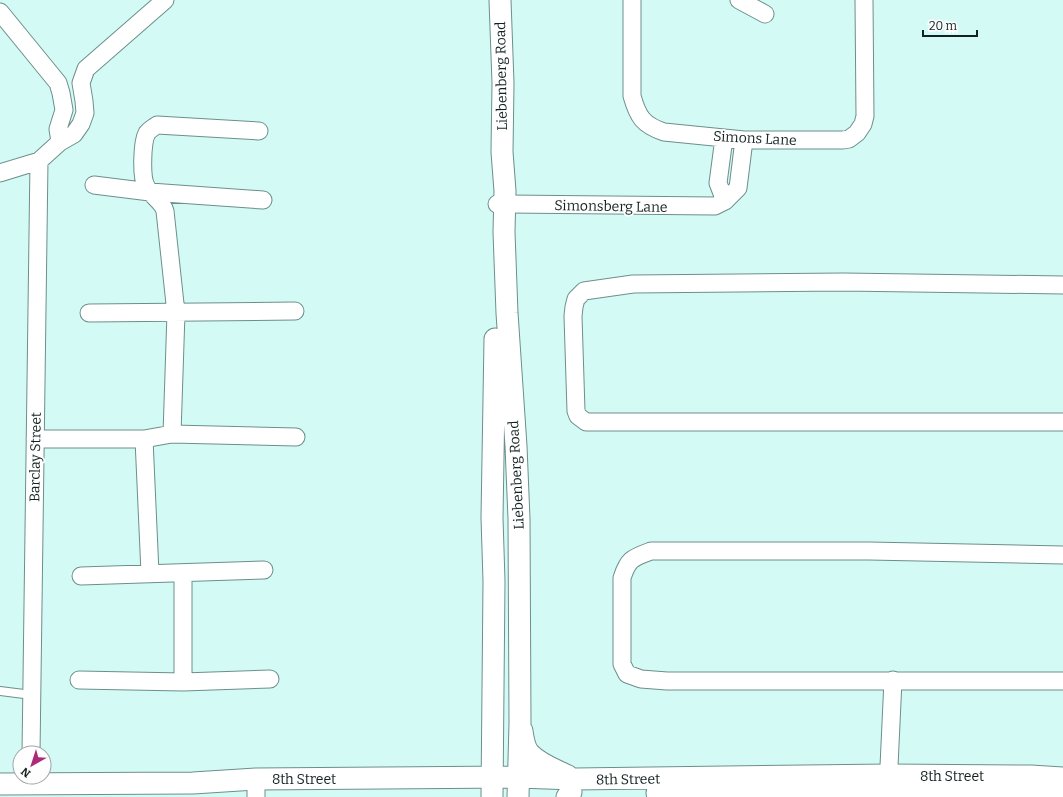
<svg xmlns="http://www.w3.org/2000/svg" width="1063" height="797" viewBox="0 0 1063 797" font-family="Bitter,serif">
<rect width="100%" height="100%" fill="#d4faf6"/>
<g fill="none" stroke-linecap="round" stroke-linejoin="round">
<defs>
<path id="service" d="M0,691L32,695"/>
<path id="minor" d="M632,0V96C638,117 643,125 664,132L744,140H843L849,139L857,133L863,124L865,116L864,0
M739,0L765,14
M0,12L58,83L61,93L64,110L58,129L60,142
M724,138L718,183L725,201
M0,173L39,161L60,142L74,134L81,124L85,113L84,101L81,83L86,69L165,0
M94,185L150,192L263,200
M497,204L715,206L725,201L738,188L744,140
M1063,285L843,282L633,284L584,291L576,299L574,307L573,316L576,411L578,416L586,422H1063
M89,313L295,311
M172,434L176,313L165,211C163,202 150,195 146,186C141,177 142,142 147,133C150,129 153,128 157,125L259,131
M35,439H144L172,434L296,437
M144,439L150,573
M1063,555L869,551H651C632,558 628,559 622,578V664L627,674L641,679L667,681H1063
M183,573V682L270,679
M81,576L264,570
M79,680L183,682
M31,753L39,161
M888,788L893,680
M256,797V779"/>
<path id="tertiary" d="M500,0L503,83L502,152L505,191L504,232L507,313L516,446L519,519L520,723L518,797
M522,731C523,738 524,747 529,753C539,764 556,770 568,776
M0,784L193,783L256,779L518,777L575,779L889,775L1031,776L1063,778
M657,793L1063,795
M492,797L494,581L492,518L495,339
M567,797L571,792"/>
</defs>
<!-- service casing -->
<use href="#service" stroke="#6c8f8b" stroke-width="10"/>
<!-- minor casing -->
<use href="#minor" stroke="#6c8f8b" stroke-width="19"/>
<!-- tertiary casing -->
<use href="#tertiary" stroke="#6c8f8b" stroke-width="23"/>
<!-- service -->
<use href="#service" stroke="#fff" stroke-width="8"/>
<!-- minor -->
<use href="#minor" stroke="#fff" stroke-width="17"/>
<!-- tertiary -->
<use href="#tertiary" stroke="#fff" stroke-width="21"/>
</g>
<g text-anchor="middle" stroke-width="3.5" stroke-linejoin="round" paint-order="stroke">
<!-- street labels -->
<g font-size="14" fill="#132120" stroke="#fefefe">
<text transform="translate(501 76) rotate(-91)" y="5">Liebenberg Road</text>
<text transform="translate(755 138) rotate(3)" y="5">Simons Lane</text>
<text transform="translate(611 206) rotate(1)" y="5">Simonsberg Lane</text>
<text transform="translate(35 457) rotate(-89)" y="5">Barclay Street</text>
<text transform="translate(516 475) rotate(-93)" y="5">Liebenberg Road</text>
<text x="952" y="781">8th Street</text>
<text x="304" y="784">8th Street</text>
<text transform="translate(628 779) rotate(-1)" y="5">8th Street</text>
</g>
</g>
<!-- north arrow -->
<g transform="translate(32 765) rotate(219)"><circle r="19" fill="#fefefe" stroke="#a0a6a5"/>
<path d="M0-3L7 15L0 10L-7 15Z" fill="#ac2b79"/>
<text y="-6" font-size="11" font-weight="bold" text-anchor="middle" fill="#132120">N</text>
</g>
<!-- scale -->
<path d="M923 30v6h54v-6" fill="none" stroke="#132120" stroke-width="2"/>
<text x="929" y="30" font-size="12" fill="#132120" stroke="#fefefe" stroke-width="3" paint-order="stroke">20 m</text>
</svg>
